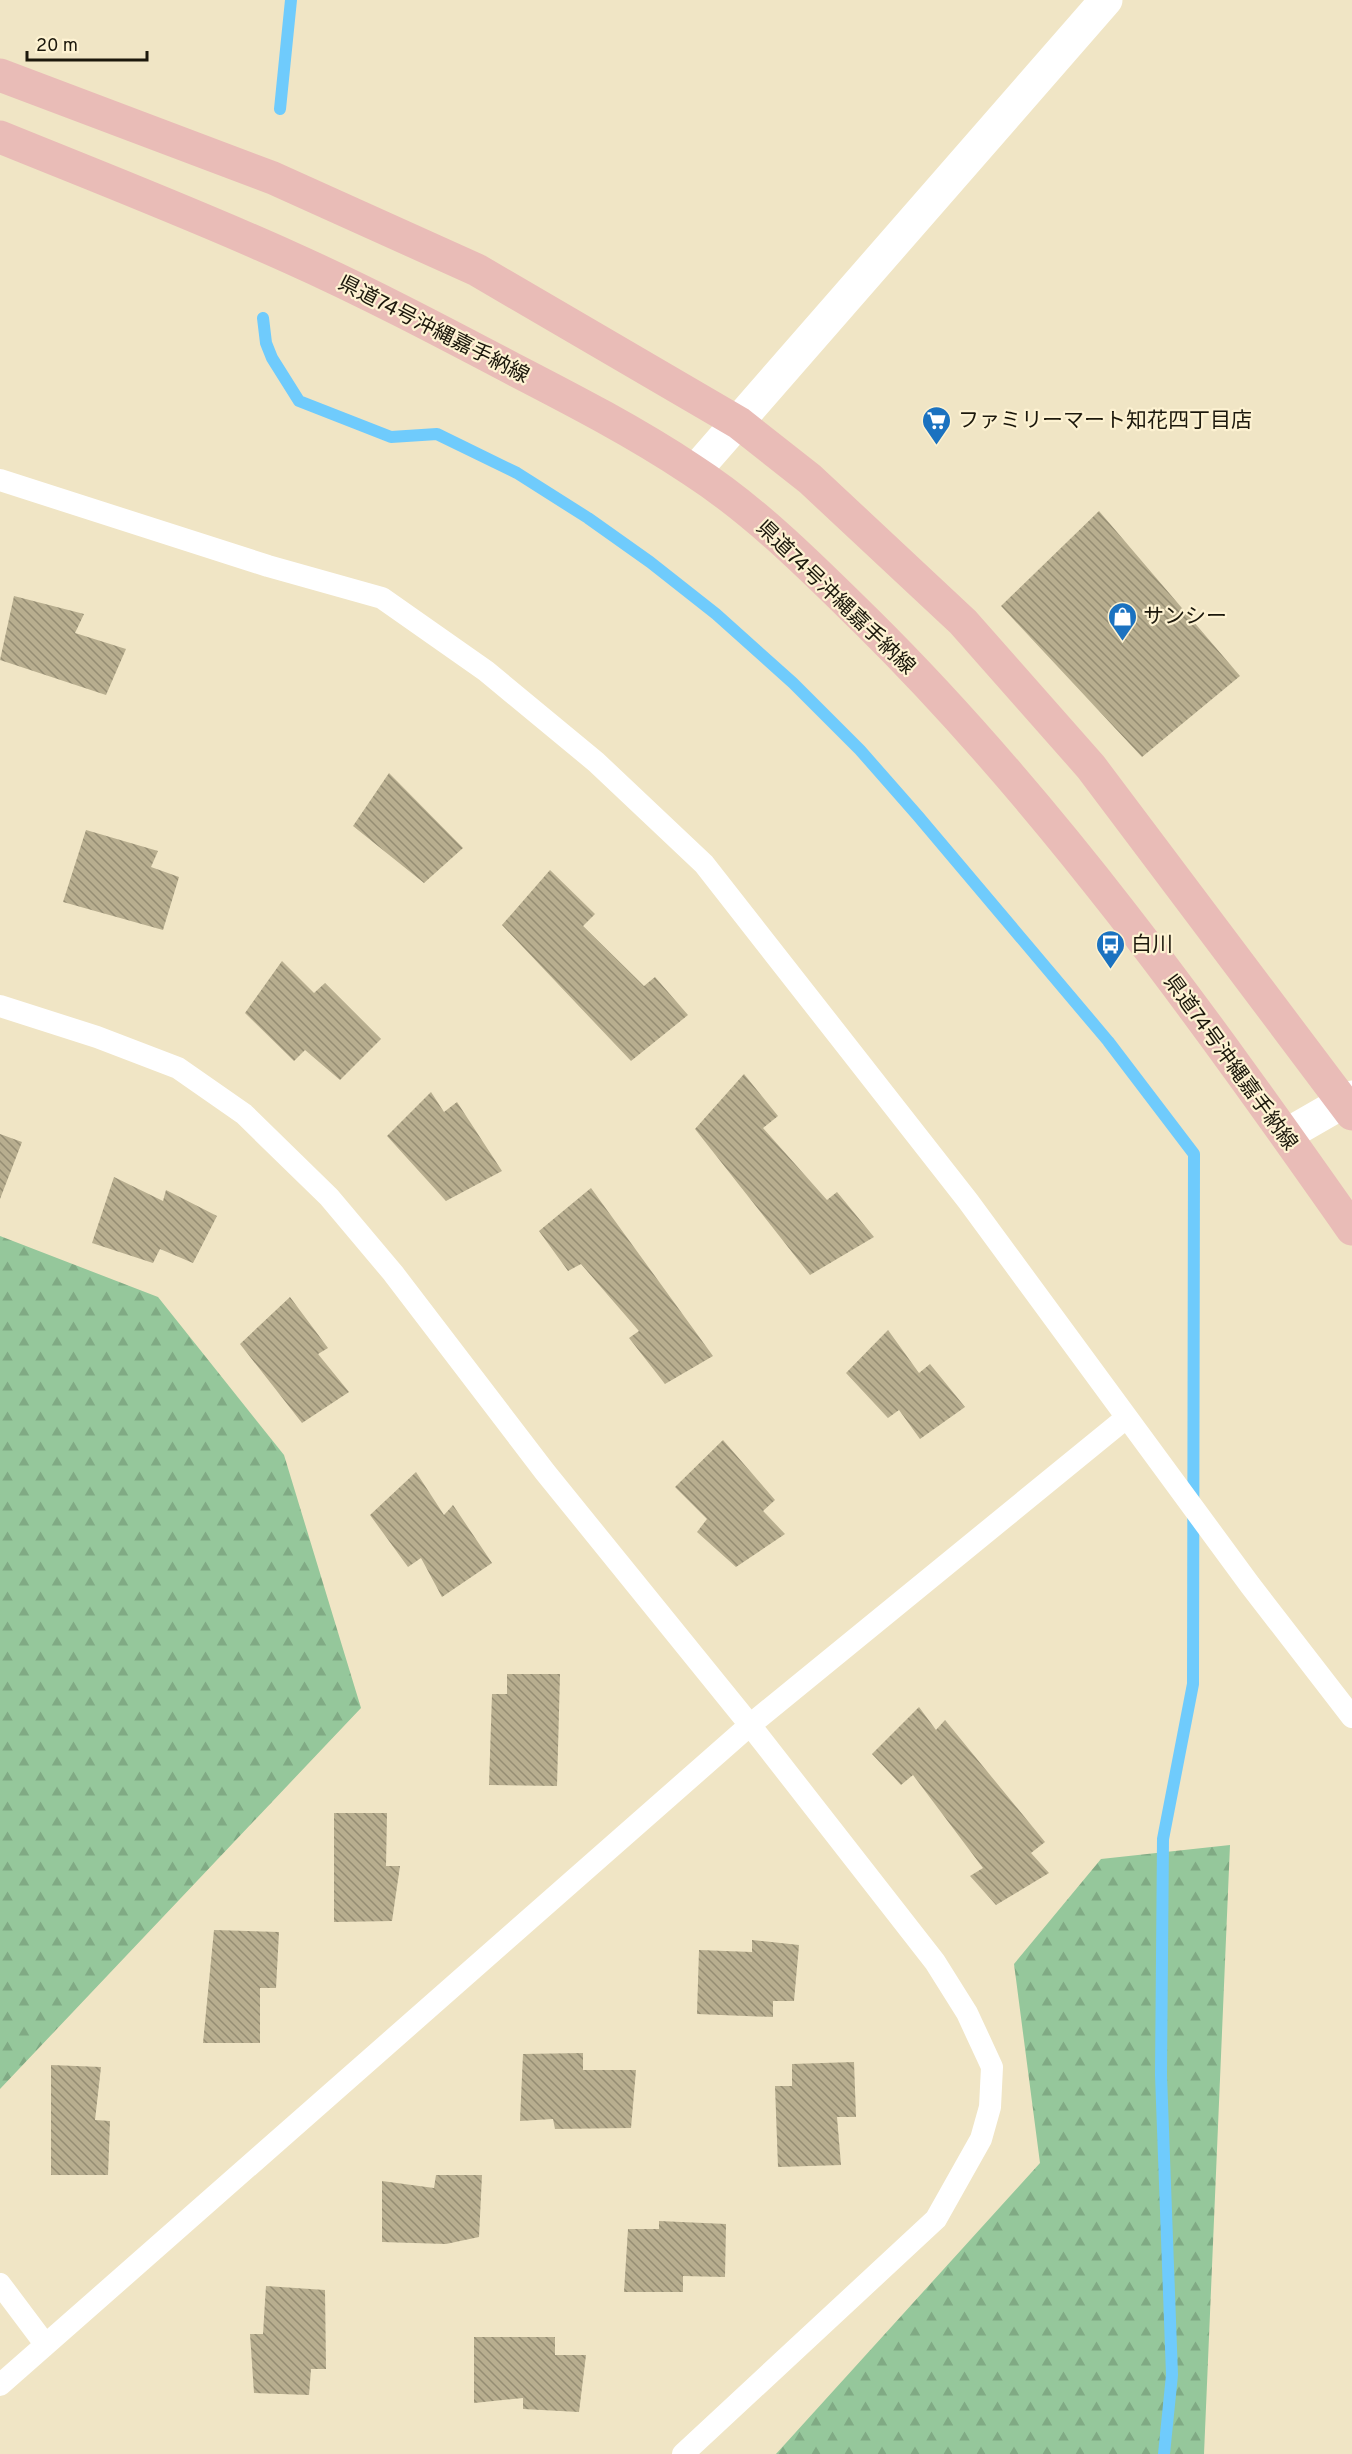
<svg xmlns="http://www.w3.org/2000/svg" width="1352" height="2454" viewBox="0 0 1352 2454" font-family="Overpass,'Noto Sans JP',sans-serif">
<defs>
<pattern id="forest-firs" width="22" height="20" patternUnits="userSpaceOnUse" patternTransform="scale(1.5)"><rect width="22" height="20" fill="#95c79b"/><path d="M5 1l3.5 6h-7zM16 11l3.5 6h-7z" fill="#80aa84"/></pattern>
<pattern id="building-back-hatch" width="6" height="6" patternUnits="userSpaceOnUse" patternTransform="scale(1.5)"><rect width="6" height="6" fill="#b8ae8f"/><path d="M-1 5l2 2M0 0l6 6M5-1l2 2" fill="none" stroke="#958d73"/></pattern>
</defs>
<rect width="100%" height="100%" fill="#f0e5c5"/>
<!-- forest -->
<path fill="url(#forest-firs)" d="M0,1236L158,1297L284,1455L361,1708L0,2089Z
M1230,1845L1204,2454H776L1040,2163L1014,1964L1101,1859Z"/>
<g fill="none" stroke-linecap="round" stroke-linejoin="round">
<!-- stream -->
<path stroke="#6fcbfc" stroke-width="12" d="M280,109L291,0
M263,318L266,343L272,358L299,401L391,437L437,434L517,473L588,518L650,562L716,614L793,683L860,750L918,816L1108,1041L1194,1154L1193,1684L1163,1839L1161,2075L1172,2375L1164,2454"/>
</g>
<!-- building -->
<path fill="url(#building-back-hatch)" d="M1099,511L1240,676L1142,757L1001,606Z
M14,596L84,614L75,633L126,649L106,695L0,660Z
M389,773L463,848L424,883L353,826Z
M86,830L158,851L151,867L179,877L163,930L63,902Z
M550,870L595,914L583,926L644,986L655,977L688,1015L631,1061L502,925Z
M282,961L314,993L325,983L381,1039L340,1080L305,1050L294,1061L245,1013Z
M744,1074L778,1116L763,1128L827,1200L837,1192L874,1237L810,1275L695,1129Z
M431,1092L444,1112L457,1102L502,1171L446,1201L387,1136Z
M0,1134L22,1142L0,1199Z
M114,1177L163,1201L166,1190L217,1216L193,1263L160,1249L153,1263L92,1243Z
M591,1188L713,1356L665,1384L629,1338L639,1331L581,1264L568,1271L539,1231Z
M290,1297L328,1348L318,1354L349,1392L302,1423L240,1344Z
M888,1330L919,1373L930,1364L965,1407L920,1439L899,1410L888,1418L846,1373Z
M723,1440L775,1500L763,1511L785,1534L736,1567L697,1532L707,1519L675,1487Z
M416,1472L444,1515L453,1505L492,1563L442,1597L421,1558L408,1567L370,1515Z
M507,1674H560L557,1786L489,1785L492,1694H507Z
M919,1707L936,1730L945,1720L1045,1842L1031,1853L1049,1873L996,1905L970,1876L983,1868L913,1775L901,1785L872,1754Z
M334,1813H387L386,1866H400L392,1921L334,1922Z
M214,1930L279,1932L276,1988H260V2043H203Z
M752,1940L799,1945L794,2001H773V2017L697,2014L699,1950L752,1952Z
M583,2053V2070H636L631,2128L555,2129L553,2119L520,2121L523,2054Z
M854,2062L856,2117H837L841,2165L778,2167L775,2086H792V2064Z
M51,2065L101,2067L95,2120L110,2121L108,2175H51Z
M436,2175H482L479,2237L446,2244L382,2242V2181L434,2188Z
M659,2221L726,2224L725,2277L683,2276V2292H624L628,2229H659Z
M266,2286L325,2290L326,2369H311L309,2395L254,2393L250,2334H263Z
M474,2337H555V2355H586L579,2412L523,2409V2398L474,2403Z"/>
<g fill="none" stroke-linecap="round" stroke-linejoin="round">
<!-- service -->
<path stroke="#fff" stroke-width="22" d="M0,480L268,566L382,598L486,671L596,762L704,864L968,1201L1250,1585L1352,1717
M0,1006L97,1037L178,1068L244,1114L329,1197L393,1273L545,1472L750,1725L935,1962L967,2013L992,2067L990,2107L981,2139L936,2219L683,2454
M0,2284L45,2344
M0,2385L750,1725L1126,1418"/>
<!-- minor -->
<path stroke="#fff" stroke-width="33" d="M1286,1135L1352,1097"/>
<!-- tertiary -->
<path stroke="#fff" stroke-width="33" d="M695,471L1106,0"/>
<!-- primary -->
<path stroke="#e9bcb7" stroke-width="33" d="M0,75L273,178L477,270L739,423L810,479L963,622L1091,767L1352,1114
M0,137C96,176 194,214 289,257C365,291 439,330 513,369C573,400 635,432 692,470C757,512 812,568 867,622C1051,804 1203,1017 1352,1229"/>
</g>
<!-- icons -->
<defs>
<symbol id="supermarket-pin" viewBox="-11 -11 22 30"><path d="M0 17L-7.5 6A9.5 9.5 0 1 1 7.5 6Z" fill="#1b72c0" stroke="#fdf2d2"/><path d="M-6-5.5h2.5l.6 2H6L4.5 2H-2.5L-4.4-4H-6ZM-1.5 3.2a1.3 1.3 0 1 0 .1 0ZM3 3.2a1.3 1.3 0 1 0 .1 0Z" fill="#fff"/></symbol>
<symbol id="shop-pin" viewBox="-11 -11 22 30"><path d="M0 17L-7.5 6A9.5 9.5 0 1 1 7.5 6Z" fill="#1b72c0" stroke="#fdf2d2"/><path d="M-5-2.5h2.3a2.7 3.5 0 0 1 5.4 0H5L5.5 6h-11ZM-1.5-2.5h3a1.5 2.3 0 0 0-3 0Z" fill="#fff"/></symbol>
<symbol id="bus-pin" viewBox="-11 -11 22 30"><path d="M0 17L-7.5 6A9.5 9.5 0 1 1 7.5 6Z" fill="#1b72c0" stroke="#fdf2d2"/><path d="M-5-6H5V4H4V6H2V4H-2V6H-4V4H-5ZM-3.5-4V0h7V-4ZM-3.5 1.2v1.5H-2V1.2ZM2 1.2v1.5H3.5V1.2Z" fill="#fff"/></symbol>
</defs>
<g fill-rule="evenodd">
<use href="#supermarket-pin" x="920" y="404" width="33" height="45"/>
<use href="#shop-pin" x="1106" y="600" width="33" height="45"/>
<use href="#bus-pin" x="1094" y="928" width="33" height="45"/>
</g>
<g text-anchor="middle" stroke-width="4.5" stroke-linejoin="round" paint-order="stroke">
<!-- street labels -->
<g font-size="21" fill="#1c180c" stroke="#fdf2d2">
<text transform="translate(434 329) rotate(27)" y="7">県道74号沖縄嘉手納線</text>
<text transform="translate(836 597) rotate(44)" y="7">県道74号沖縄嘉手納線</text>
<text transform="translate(1231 1062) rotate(54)" y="7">県道74号沖縄嘉手納線</text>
</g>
<!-- poi labels -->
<g font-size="21" fill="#1c180c" stroke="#fdf2d2" text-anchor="start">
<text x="958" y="427">ファミリーマート知花四丁目店</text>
<text x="1143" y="623">サンシー</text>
<text x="1131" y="951">白川</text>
</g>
</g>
<!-- scale -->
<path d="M27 51v9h120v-9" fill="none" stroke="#1c180c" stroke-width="3"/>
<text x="36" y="51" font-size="18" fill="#1c180c" stroke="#fdf2d2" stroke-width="4.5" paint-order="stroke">20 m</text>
</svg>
